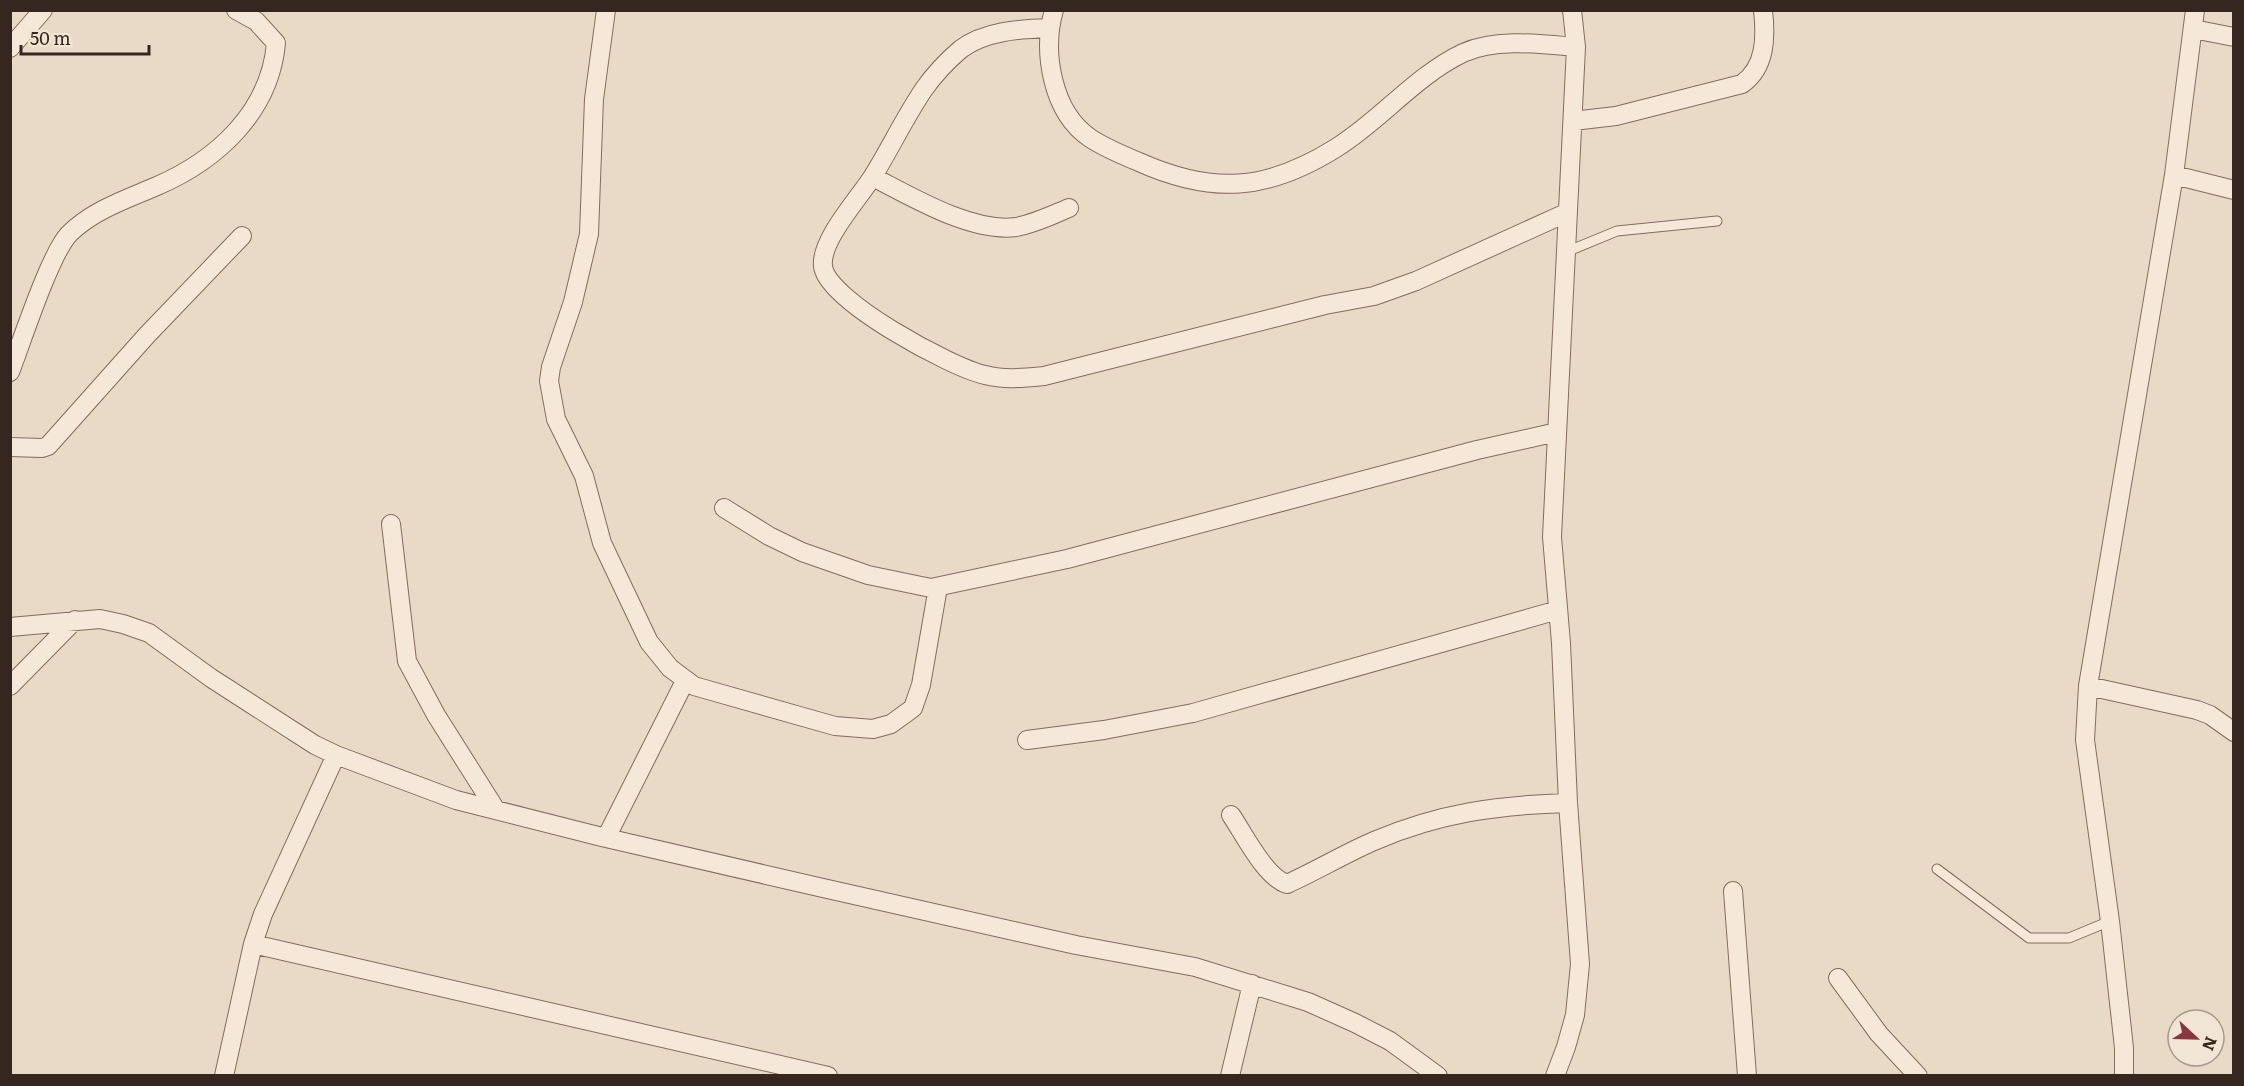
<svg xmlns="http://www.w3.org/2000/svg" width="2244" height="1086" viewBox="0 0 2244 1086" font-family="Literata,serif">
<rect width="100%" height="100%" fill="#e9dac7"/>
<g fill="none" stroke-linecap="round" stroke-linejoin="round">
<defs>
<path id="service" d="M1566,252L1617,231L1717,221
M1937,869L2029,938H2069L2110,921"/>
<path id="minor" d="M606,10L594,99L589,234L573,302L551,367L549,381L556,419L584,476L602,543L649,642L670,668L694,686L835,726L873,729L891,724L913,708L921,685L938,587
M1054,10C1042,52 1052,112 1090,138C1105,148 1122,155 1139,162C1213,195 1267,191 1336,148C1381,120 1415,76 1463,53C1496,38 1541,44 1576,47
M1049,28C1020,29 985,31 961,49C948,60 934,75 924,89C905,117 891,147 873,176C860,197 820,240 823,266C826,300 952,368 985,375C1005,380 1023,378 1044,376L1325,305L1374,296L1416,281L1566,213
M2193,29L2234,37
M10,48L43,10
M1573,121L1616,116L1742,84C1766,67 1766,37 1763,10
M2174,175L2234,190
M873,177C912,197 972,233 1016,227C1034,224 1052,215 1069,208
M10,372C22,341 50,254 69,234C93,210 127,199 157,186C217,160 270,112 276,43L256,21L236,10
M10,447L42,448L48,446L147,335L242,236
M724,508L769,536L802,552L868,575L931,588L1067,559L1477,450L1557,432
M391,524L407,661L436,715L496,810
M10,627L100,619L123,624L149,633L211,678L315,745L336,755L456,800L602,837L823,888L1076,945L1195,967L1308,1002L1355,1023L1390,1041L1438,1076
M10,686L75,620
M2088,686L2197,710L2210,715L2234,732
M1027,740L1104,730L1193,713L1558,610
M1231,815C1244,834 1265,877 1287,884C1316,871 1344,854 1374,841C1439,813 1498,805 1568,803
M606,838L685,681
M1733,891L1747,1076
M253,944L828,1076
M1838,978L1879,1034L1918,1076
M224,1076L253,944L263,914L336,755
M1230,1076L1252,984
M1555,1076L1566,1047L1575,1015L1580,964L1568,803L1561,643L1552,537L1576,47L1572,10
M2124,1076V1048L2110,921L2085,740L2088,686L2174,175L2195,10"/>
</defs>
<!-- service casing -->
<use href="#service" stroke="#836c5e" stroke-width="11"/>
<!-- minor casing -->
<use href="#minor" stroke="#836c5e" stroke-width="20"/>
<!-- service -->
<use href="#service" stroke="#f5e8d9" stroke-width="9"/>
<!-- minor -->
<use href="#minor" stroke="#f5e8d9" stroke-width="18"/>
</g>
<!-- border -->
<rect width="2244" height="1086" fill="none" stroke="#352720" stroke-width="24"/>
<!-- north arrow -->
<g transform="translate(2196 1038) rotate(112)"><circle r="28" fill="#f1e5d5" stroke="#a6998d" stroke-width="1.5"/>
<path d="M0-4.5L10 22L0 15L-10 22Z" fill="#8b3543"/>
<text y="-9" font-size="16" font-weight="bold" text-anchor="middle" fill="#352720">N</text>
</g>
<!-- scale -->
<path d="M21 45v9h128v-9" fill="none" stroke="#352720" stroke-width="3"/>
<text x="30" y="45" font-size="18" fill="#352720" stroke="#f1e5d5" stroke-width="4.5" paint-order="stroke">50 m</text>
</svg>
